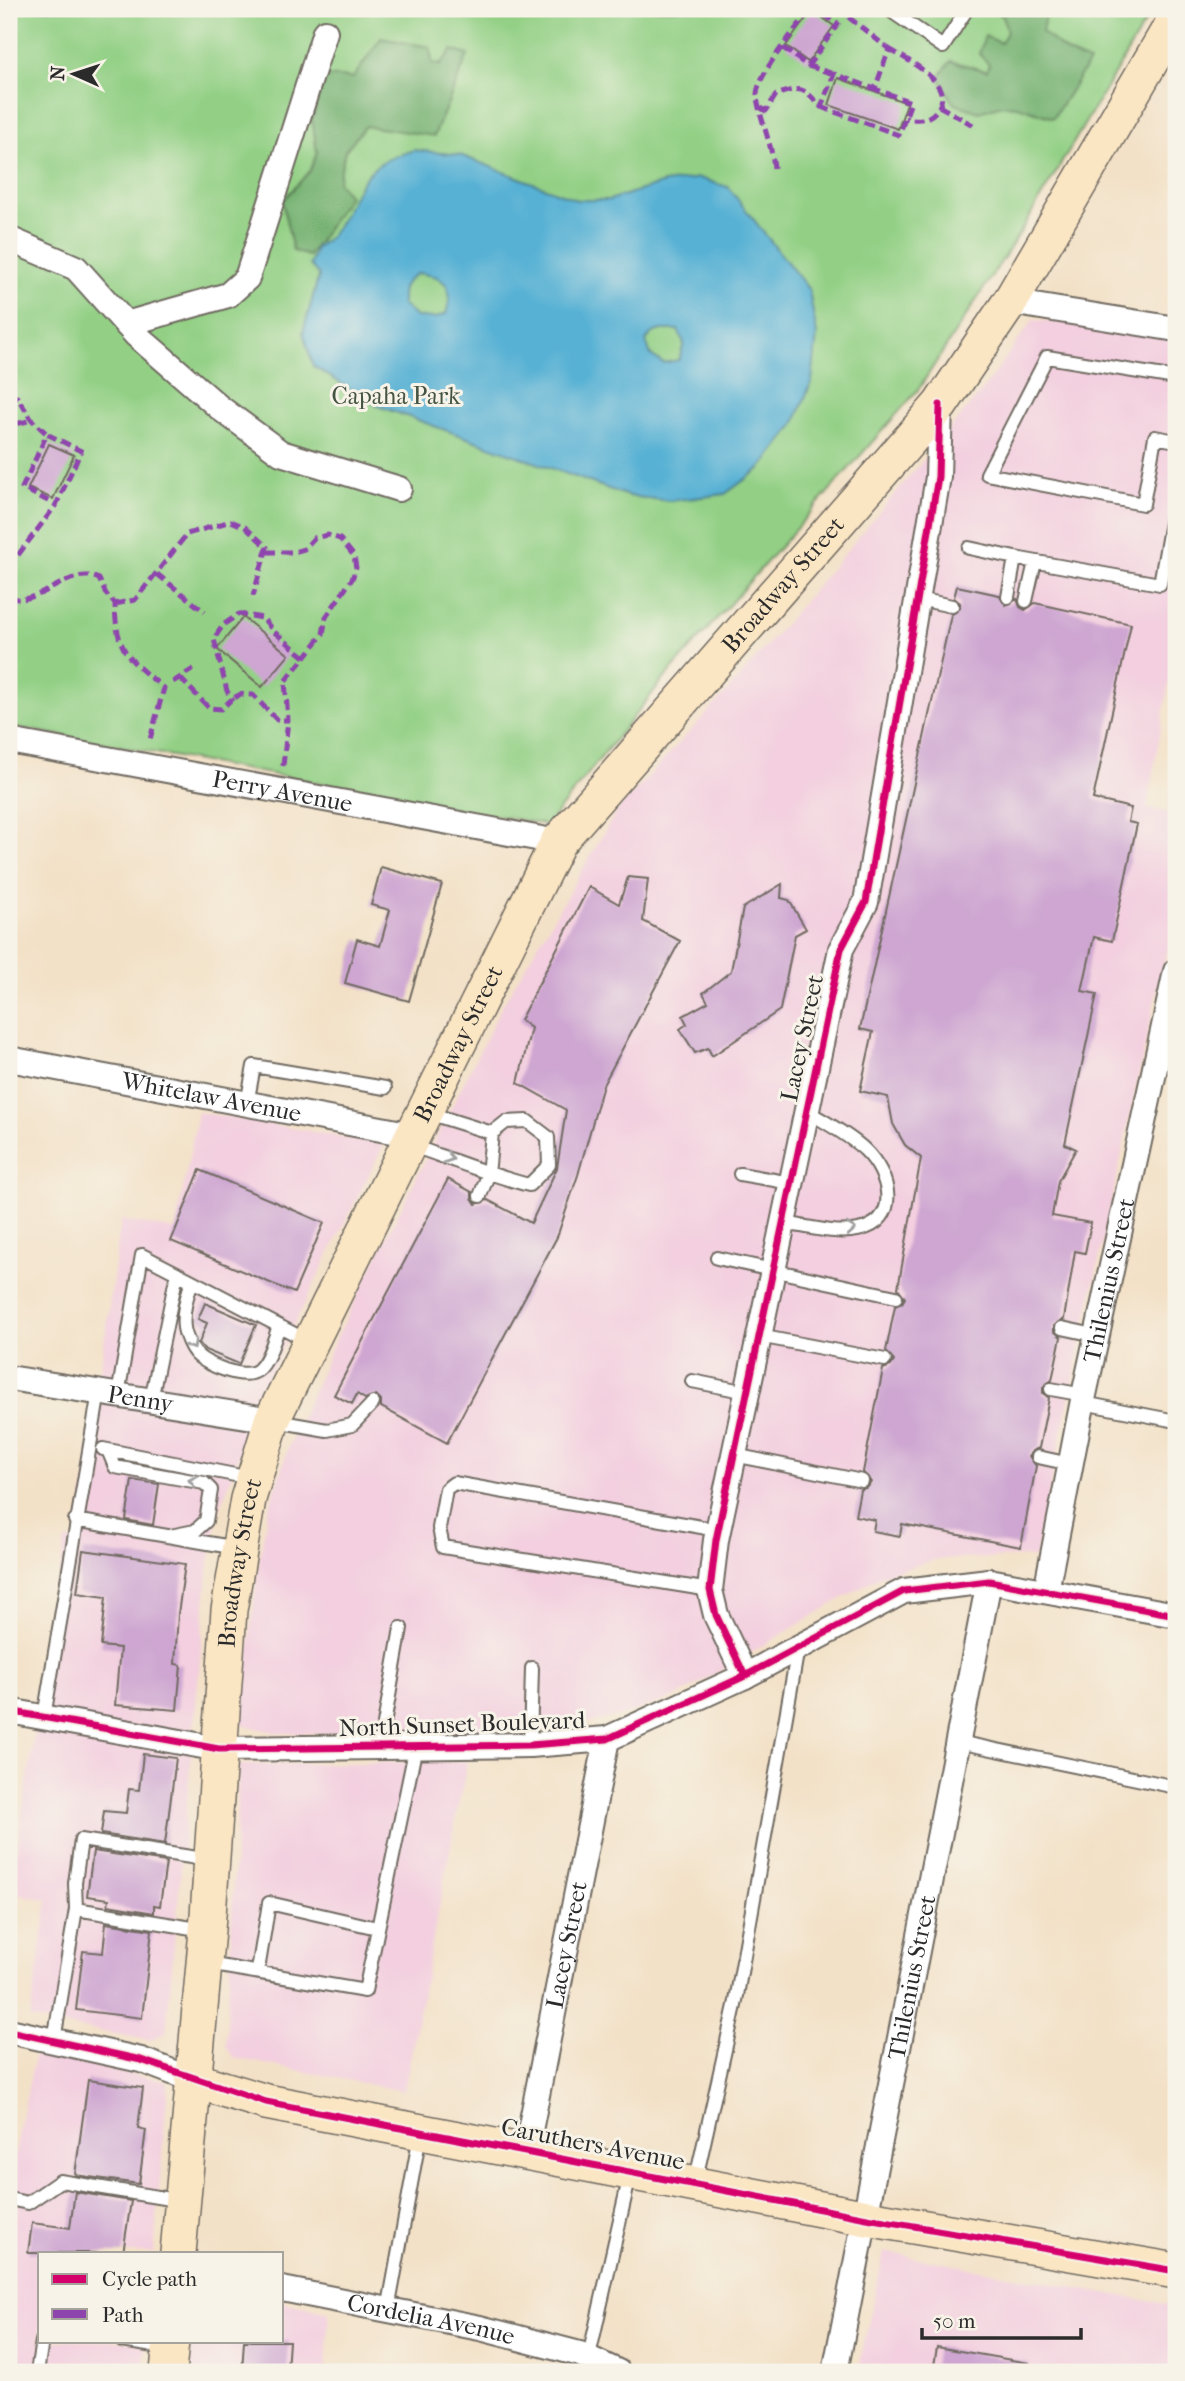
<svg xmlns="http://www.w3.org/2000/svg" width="1185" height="2381" viewBox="0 0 1185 2381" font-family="'IM FELL French Canon',serif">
<rect width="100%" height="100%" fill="#f7f3e8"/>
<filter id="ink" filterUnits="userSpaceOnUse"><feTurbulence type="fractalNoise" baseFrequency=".0143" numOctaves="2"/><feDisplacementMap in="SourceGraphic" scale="14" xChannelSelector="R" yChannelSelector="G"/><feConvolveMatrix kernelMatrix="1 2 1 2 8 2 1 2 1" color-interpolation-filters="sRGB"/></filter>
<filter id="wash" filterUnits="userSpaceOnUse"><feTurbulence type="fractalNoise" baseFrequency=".00686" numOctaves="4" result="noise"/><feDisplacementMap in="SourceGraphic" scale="28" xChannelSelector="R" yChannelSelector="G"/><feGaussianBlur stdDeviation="1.57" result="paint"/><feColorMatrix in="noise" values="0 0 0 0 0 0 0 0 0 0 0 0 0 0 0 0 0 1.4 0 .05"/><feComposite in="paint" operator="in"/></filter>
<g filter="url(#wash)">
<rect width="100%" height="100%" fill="#f3e1c7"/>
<!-- built -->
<path fill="#f3cfdf" d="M1033,320L1081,323L1176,339V643L1147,808L1176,814V921L1159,981L1035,1557L938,1559L880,1576L678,1696L623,1715L592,1722L556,1729L360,1734L279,1733L241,1725L257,1575L267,1514L289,1446L332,1347L503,1004L617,811L741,676L985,387Z
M198,1112L384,1144L260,1393L219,1512L209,1562L166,2032L149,2040L30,2019L48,1900L10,1892L65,1540L77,1541L121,1220L175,1230Z
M467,1761L404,2091L234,2058L226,2046L239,1765Z
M35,2053L168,2082L154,2253H40V2341H146L143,2372H9V2184Z
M884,2252L1176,2306V2372H858Z
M282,2302L329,2312L326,2372H189L192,2341H282Z"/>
<!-- green -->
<path fill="#93d085" stroke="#5f7e58" stroke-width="2" d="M9,9H1153L1021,231L918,390L663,680L547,825L9,726Z"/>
<!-- forest -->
<path fill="#76b272" stroke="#506e4e" stroke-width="2" d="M990,9H1046L1042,32L1068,53L1089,62L1053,118L1018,106L1002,105L979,112L953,103L939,77L951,61L987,71L989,64L979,54L985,36L1001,43L1007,32L1003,16Z
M381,38L430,47L432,63L440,65L452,50L468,55L434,136L365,126L345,151L338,182L349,196L309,256L293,251L282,201L310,171L317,152L312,119L325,76L353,78Z"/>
<!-- water -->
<path fill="#57b1d4" stroke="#416e80" stroke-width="2" fill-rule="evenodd" d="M414,150L460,155L577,200H609L664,183L699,178L728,187L809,290L817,334L812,381L794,425L761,468L725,494L671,501L628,496L376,405L313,366L303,332L319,275L310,265L316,247C348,231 350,180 383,162C392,156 404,154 414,150ZM419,273L437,277L447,285L450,298L446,314L435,318L416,317L402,304C401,288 404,280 419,273ZM661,330H678L684,343L679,360L663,363L651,355L646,341L652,333Z"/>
<g id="blocks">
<!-- building -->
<path fill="#cea6d1" d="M812,10L834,26L808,62L786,46Z
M838,78L907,103L898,129L829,105Z
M49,444L74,455L53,499L28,488Z
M957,586L999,595L1006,605L1017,599L1020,607L1025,610L1035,603L1131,624L1093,799L1131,808L1128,822L1137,824L1112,941L1094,937L1082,991L1097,994L1065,1144L1076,1149L1058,1181L1052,1216L1091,1223L1085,1253L1075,1251L1064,1319L1054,1326V1331L1061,1337L1052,1380L1043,1387V1393L1049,1398L1039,1448L1032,1451L1029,1456L1036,1466L1021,1547L902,1524L900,1536L873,1531L875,1520L855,1516L860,1490L868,1487L871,1482L863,1472L883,1369L891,1366L894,1361L886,1351L895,1306L902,1303L905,1298L898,1288L921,1158L905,1145L893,1124L888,1097L860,1091L873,1032L860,1029L951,615L960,608V603L954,598Z
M243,617L289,655L262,687L217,649Z
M381,867L442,884L409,1001L345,983L357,939L380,946L390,910L371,905Z
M628,877L648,879L643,921L680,941L603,1085L578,1175L557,1237L447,1443L381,1407V1400L376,1395L365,1399L357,1394L352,1404L334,1395L448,1179L472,1192V1198L476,1204L488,1200L531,1223L557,1168L566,1110L518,1083L531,1028L520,1020L589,887L619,904Z
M782,884L781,898L789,900L806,929L795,935L780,1010L712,1056L708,1048L695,1053L680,1029L687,1024L683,1016L708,1002L703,993L731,971L743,908Z
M200,1170L324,1223L294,1293L171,1241Z
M205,1303L256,1325L239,1364L205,1350L199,1343L207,1323L198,1319Z
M132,1480L159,1484L153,1525L126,1520Z
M83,1550L185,1564L178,1614L175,1664L181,1665L177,1710L115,1705L120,1648L101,1646L106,1597L77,1593Z
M143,1754L176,1758L165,1844L101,1834L104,1811L126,1813L129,1789L139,1790Z
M93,1851L166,1862L160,1906L154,1905V1913L108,1905L109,1899L87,1896Z
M106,1923L152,1930L142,2018L76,2010L83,1951L103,1953Z
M88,2080L143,2088L138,2128L146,2130L139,2184L75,2175Z
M75,2192L131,2201L123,2253H28L32,2223L70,2228Z
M244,2341H289L287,2372H242Z
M937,2347L1029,2363L1028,2372H933Z"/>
</g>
</g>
<g filter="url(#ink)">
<use href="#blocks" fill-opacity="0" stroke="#716b62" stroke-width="2"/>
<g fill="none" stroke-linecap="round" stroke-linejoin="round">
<defs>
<path id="lane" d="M888,9L943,47L967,9
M1176,378L1047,357L987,474L1143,504L1155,437L1176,441
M969,548L1015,558
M1008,597L1015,558L1160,584L1176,494
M918,599L952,606
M1026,601L1035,562
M247,1104L254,1066L385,1088
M425,1112L492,1133
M412,1146C452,1159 489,1175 529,1185L549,1165L548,1137L527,1121L506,1122L492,1133L488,1175L480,1196
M740,1174L791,1183
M783,1223C806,1226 835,1235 858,1230C902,1221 890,1174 865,1150C848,1134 826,1123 807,1111
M717,1258L896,1297
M192,1281C187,1296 182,1312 184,1328C185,1335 190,1347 195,1353C205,1365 245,1381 258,1370C269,1361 274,1339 279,1326
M1062,1328L1099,1336
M759,1336L885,1360
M692,1381L747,1392
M1051,1389L1084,1395
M118,1395L142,1255L310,1342
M151,1400L177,1273
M1083,1403L1176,1421
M276,1421L327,1430L352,1425L373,1403
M103,1449L250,1478
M108,1450L115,1467L204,1483L211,1490L206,1521L195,1531L170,1536
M734,1455L862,1481
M1038,1457L1070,1464
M75,1520L237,1548
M710,1590L443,1547L439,1528L446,1489L454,1483L718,1530
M44,1717L99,1392
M958,1742L1176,1787
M530,1745L532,1668
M380,1747L401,1628
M76,1909L75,1883L81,1840L210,1860
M208,1964L365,1991L416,1746
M258,1970L269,1903L377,1928
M54,2040L76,1909L204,1930
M695,2183L736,2001L798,1648
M9,2199L28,2203L60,2181L182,2201
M388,2310L420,2135
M122,2341L167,2348
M589,2356L630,2175
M37,2372L42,2341"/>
<g id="street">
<path d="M9,239L76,268L136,335L220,408L281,453L399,489"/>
<path d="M1010,302L1176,329"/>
<path d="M126,324L228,295L247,278L325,32"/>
<path id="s1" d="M9,741L558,842"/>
<path id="s2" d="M9,1059L413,1135"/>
<path id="s3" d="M9,1378L272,1420"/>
<path id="s4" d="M1046,1591L1084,1395L1176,971"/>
<path d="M745,1676L716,1615L710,1590L716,1540L841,949L866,902L938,477L940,405"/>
<path d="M9,1711L219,1749L530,1745L607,1739L745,1676L904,1591L989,1581L1176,1615"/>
<path d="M9,2031L141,2060L193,2080"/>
<path id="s5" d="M526,2151L607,1739"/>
<path id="s6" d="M282,2289L480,2328L580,2354L618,2372"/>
<path id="s7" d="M835,2372L989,1581"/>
</g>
<g id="secondary">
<path d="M193,2080L266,2102L867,2218L1176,2271"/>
<path id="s8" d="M178,2253L207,1930L229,1610L248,1499L272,1420L558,842L940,405L1010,302L1176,18"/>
<path d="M168,2372L171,2341"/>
</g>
</defs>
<!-- lane casing -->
<use href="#lane" stroke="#716b62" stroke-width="16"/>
<!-- street casing -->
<use href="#street" stroke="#716b62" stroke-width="28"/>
<!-- secondary casing -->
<use href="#secondary" stroke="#716b62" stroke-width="38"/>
<!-- lane -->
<use href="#lane" stroke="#fff" stroke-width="12"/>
<!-- street -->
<use href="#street" stroke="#fff" stroke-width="24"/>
<!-- secondary -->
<use href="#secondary" stroke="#fbe6c4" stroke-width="35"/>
<!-- quiet -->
<path stroke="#8e44ad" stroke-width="5" stroke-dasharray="10 5" stroke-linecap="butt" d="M783,48L808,66L838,24L816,9
M889,49C907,60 959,85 936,111C928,121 917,120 905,118
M808,66L834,74
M939,106L973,125
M821,107L899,135L911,102L875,89
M761,108L766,111L776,95C802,86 803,87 821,107L834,74L875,89L889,49L838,9
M774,168C772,144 761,122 757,98C754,77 798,27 811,9
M9,401L17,397L32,420L47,434
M9,413L16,424L32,420
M266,552H294L304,549L314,538L328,535L340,539L354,556L356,568L352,579L326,617L323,634L305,657
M9,567L56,505L81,451L47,434L22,488L56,505
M157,574L205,612
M9,597C38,609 70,564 99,579L106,594L115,604C116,652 129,660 164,688L149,743
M115,604L135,600L187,534L231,521L245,527L267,547L253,596
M180,678L209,708L221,709L232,699L227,691L214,639L223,625L239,614L263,618L273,631L305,657L285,681L288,720H277L253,695L241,694L232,699
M173,682L198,666
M283,766L288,720"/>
<defs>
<path id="cycleway" d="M745,1676L716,1615L710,1590L716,1540L841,949L866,902L938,477L940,405
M9,1711L219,1749L530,1745L607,1739L745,1676L904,1591L989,1581L1176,1615
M9,2031L141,2060L266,2102L867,2218L1176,2271"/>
</defs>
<!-- cycleway casing -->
<use href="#cycleway" stroke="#f7f3e8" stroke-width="11"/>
<!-- cycleway -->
<use href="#cycleway" stroke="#d6006c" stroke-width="7"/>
</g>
<!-- one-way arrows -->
<defs><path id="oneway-chevron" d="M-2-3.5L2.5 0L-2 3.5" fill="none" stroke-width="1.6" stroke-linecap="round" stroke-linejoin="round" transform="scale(1.75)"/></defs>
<g stroke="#a0a0a0">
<use href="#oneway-chevron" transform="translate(449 1158) rotate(19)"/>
<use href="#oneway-chevron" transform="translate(851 1229) rotate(-4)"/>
<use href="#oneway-chevron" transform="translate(192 1345) rotate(59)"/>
<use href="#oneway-chevron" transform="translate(193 1481) rotate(-169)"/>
</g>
</g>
<g text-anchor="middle" stroke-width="6" stroke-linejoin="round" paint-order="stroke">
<!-- park labels -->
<g font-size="24" fill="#455442" stroke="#f7f3e8">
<text x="396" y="404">Capaha Park</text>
</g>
<!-- street labels -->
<g font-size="24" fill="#2b2b2b" stroke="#f7f3e8">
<text dy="8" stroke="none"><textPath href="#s8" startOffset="1827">Broadway Street</textPath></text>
<text dy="8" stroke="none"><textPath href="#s1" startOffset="278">Perry Avenue</textPath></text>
<text transform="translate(802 1038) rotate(-78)" y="8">Lacey Street</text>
<text dy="8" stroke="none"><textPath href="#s8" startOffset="1260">Broadway Street</textPath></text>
<text dy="8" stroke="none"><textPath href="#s2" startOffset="206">Whitelaw Avenue</textPath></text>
<text dy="8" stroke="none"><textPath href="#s4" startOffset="317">Thilenius Street</textPath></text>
<text dy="8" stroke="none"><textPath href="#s3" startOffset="133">Penny</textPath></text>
<text dy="8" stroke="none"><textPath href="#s8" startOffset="693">Broadway Street</textPath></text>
<text transform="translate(462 1724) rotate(-2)" y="8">North Sunset Boulevard</text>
<text dy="8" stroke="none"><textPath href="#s5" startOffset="210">Lacey Street</textPath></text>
<text dy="8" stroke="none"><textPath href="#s7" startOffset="402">Thilenius Street</textPath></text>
<text transform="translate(593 2144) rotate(11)" y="8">Caruthers Avenue</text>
<text dy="8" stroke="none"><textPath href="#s6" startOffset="152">Cordelia Avenue</textPath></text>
</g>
</g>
<!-- margin -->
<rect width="1185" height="2381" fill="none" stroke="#f7f3e8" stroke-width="35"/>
<!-- legend -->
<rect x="38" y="2252" width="245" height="91" fill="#f7f3e8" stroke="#a5a39c" stroke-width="2"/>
<rect x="52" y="2274" width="35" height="10" fill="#d6006c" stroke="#a5a39c" stroke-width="2"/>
<text x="102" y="2286" font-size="21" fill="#2b2b2b">Cycle path</text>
<rect x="52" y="2309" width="35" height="10" fill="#8e44ad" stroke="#a5a39c" stroke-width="2"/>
<text x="102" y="2322" font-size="21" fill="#2b2b2b">Path</text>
<!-- north arrow -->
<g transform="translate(74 74) rotate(273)" stroke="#f7f3e8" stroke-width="5" paint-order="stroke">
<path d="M0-5L12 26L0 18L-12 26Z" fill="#2b2b2b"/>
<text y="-10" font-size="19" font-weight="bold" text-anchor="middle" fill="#2b2b2b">N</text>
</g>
<!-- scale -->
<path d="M922 2328v10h159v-10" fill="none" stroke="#2b2b2b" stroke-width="3.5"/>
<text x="933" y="2328" font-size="21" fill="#2b2b2b" stroke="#f7f3e8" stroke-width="5" paint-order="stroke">50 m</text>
</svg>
